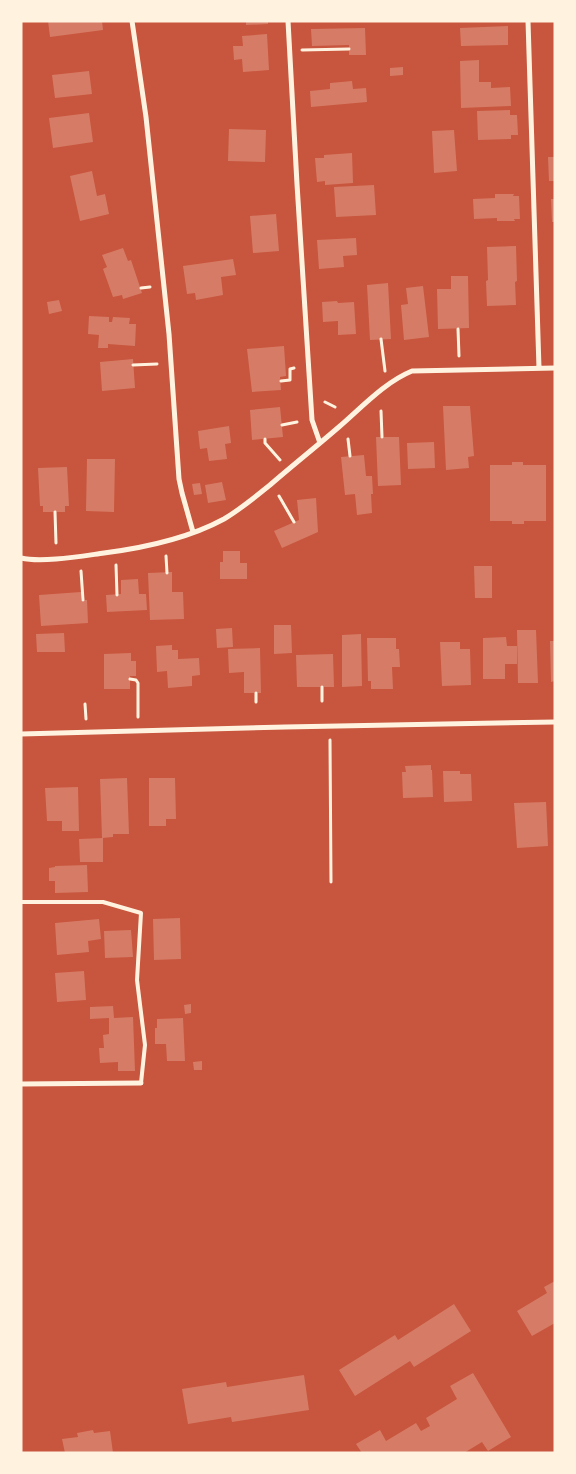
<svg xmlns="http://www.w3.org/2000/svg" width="576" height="1474" viewBox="0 0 576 1474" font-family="'Public Sans',sans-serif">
<rect width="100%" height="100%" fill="#c8553d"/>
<!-- building -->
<path fill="#d67c66" d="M48,21H102L103,30L50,37Z
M246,21H268V24L246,25Z
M508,26V45L461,46L460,28Z
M365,28L366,55H349V45L312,46L311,29Z
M267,34L269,70L243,72L242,59L234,60L233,46H243L242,36Z
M479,60V82H491V88L510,87L511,106L461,108L460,61Z
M403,67V75L390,76V68Z
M89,71L92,94L55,98L52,75Z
M352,81L353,89L366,88L367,102L311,107L310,91L330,89V83Z
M510,110V115H517L518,135H511V139L478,140L477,111Z
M89,113L93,142L53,148L49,118Z
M229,129L266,130L265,162L228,161Z
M454,130L457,171L434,173L432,131Z
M352,153L353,183L325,185V181L317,182L315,158H324V155Z
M548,157H555V181H549Z
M92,171L97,196L105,194L109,214L80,221L70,176Z
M374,185L376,215L336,217L334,187Z
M495,194H514L513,196H519L520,219H514L515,221H497V218L474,219L473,199L495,198Z
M551,199H555V222H552Z
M276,214L279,251L253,253L250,216Z
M356,238L357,255L343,256L344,267L319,269L317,240Z
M516,246L517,281L515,282L516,305L487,306L486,281L488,280L487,247Z
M123,248L128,261L131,260L142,293L123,299L122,295L113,297L103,269L107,267L102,255Z
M233,259L236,275L221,277L223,295L196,300L195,293L187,294L183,266Z
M451,276H468L469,328L438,329L437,289H451Z
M388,283L391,339L370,340L367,285Z
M423,286L429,337L404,340L401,305L408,304L406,288Z
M59,300L62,311L49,314L47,302Z
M337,301L338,303L354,302L356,334L338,335V321L323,322L322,302Z
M89,316L109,317V322H112L113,317L130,318L129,324H136L135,346L108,344V348H98L99,335L88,334Z
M284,346L286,376L280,377L281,390L252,392L247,349Z
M133,359L135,388L102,391L100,362Z
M443,406H470L474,456L468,457L469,468L446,470Z
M280,407L283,437L252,440L250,410Z
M229,426L231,443L225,444L227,459L209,461L207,448L200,449L198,431Z
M376,437H399L401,485L378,486Z
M434,442L435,468L408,469L407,443Z
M364,455L366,476H372L373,494H371L372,513L357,515L355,494L345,495L341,457Z
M87,459H115L114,512L86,511Z
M512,462H523V465H546V521H524V524H512V521H490V465H512Z
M67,467L69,506H65V512H43V506H40L38,468Z
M222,482L226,500L208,503L205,485Z
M200,483L202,494L194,495L192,484Z
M316,498L318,532L282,548L274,531L299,520L297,500Z
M223,551H240V563H247V579H220V562H223Z
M474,566H492V598H475Z
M172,572V592H183L184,619L150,620L148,573Z
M138,579L139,594H146L147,610L107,612L106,595L121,594V580Z
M81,592V600H87L88,623L41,626L39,595Z
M274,625H291L292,653L274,654Z
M232,628L233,647L217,648L216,629Z
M517,630H536L538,683H518Z
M64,633L65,652H37L36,634Z
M361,634L362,686L342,687V635Z
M506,637L507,646H517V664H505V679H483V638Z
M367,638H396V649H399L400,667H392L393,689H371V681H368Z
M550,641H555V681L551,682Z
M440,642H460V649H470L471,685L442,686Z
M172,645V650H178V659L199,658L200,675L192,676V686L168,688L167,671L157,672L156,646Z
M260,648L261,693H244V672L229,673L228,649Z
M131,653V661H136V676H130V689H104V654Z
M333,654L334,687H297L296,655Z
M431,765V770H432L433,797L403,798L402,772H406L405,766Z
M443,771H460V774H471L472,801L444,802Z
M127,778L129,834H113V837L102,838L100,779Z
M149,778H175L176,819H166V826H149Z
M78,787L79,831H62V821H47L45,788Z
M546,802L548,846L517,848L514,803Z
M103,838V862H80L79,839Z
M87,865L88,892L55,893V881H49V868L55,867V866Z
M180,918L181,959L154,960L153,919Z
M99,919L101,939L88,941L89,952L57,955L55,923Z
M131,930L133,957L105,958L104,931Z
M84,971L86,1000L57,1002L55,973Z
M191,1004V1013L185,1014L184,1005Z
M113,1006L114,1018L133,1017L135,1071H118V1062L100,1063L99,1048H104L103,1035L109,1034V1018L90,1019V1007Z
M183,1018L185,1061H167L166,1044H155V1028H157V1019Z
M202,1061V1070H194L193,1062Z
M555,1281V1323L532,1336L517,1311L547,1293L544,1287Z
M454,1304L471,1331L414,1367L410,1361L355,1396L339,1370L395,1335L398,1340Z
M473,1373L511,1437L488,1451L482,1442L464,1453H362L356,1444L380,1430L386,1441L416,1423L421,1431L430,1426L426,1418L457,1399L450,1386Z
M304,1375L309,1410L232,1422L231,1417L188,1424L182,1389L226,1382L227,1387Z
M93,1430L94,1433L110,1431L113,1453H65L62,1439L78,1437L77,1433Z"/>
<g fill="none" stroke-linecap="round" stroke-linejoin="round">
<!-- path -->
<path stroke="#fff3e0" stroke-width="3" d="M302,50L349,49
M141,288L150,287
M458,329L459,356
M381,339L385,371
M133,365L157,364
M281,381L290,380V369L294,368
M325,402L335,407
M381,411L382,437
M282,425L297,422
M265,439V443L280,460
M348,439L350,456
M279,496L294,522
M55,512L56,543
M166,556L167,573
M116,565L117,595
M81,571L83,600
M130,679L136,680L138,683V717
M322,687V701
M256,693V702
M85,704L86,719
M330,740L331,882"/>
<!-- service -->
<path stroke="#fff3e0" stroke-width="4" d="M21,902H103L141,913L137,980L145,1045L141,1083"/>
<!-- minor -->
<path stroke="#fff3e0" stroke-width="5" d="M132,21L146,117L169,334L179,479L182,493L193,532
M288,21L297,184L312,420L320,443
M528,21L539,368
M21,558C42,563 82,556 104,553C143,548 189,538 224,519C241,509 255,497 270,485C293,465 317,446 340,426C362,407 385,382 412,371L555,368
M21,734L285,727L555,722
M21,1084L141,1083"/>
</g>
<!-- border -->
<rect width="576" height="1474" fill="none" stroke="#fff3e0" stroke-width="45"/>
</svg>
